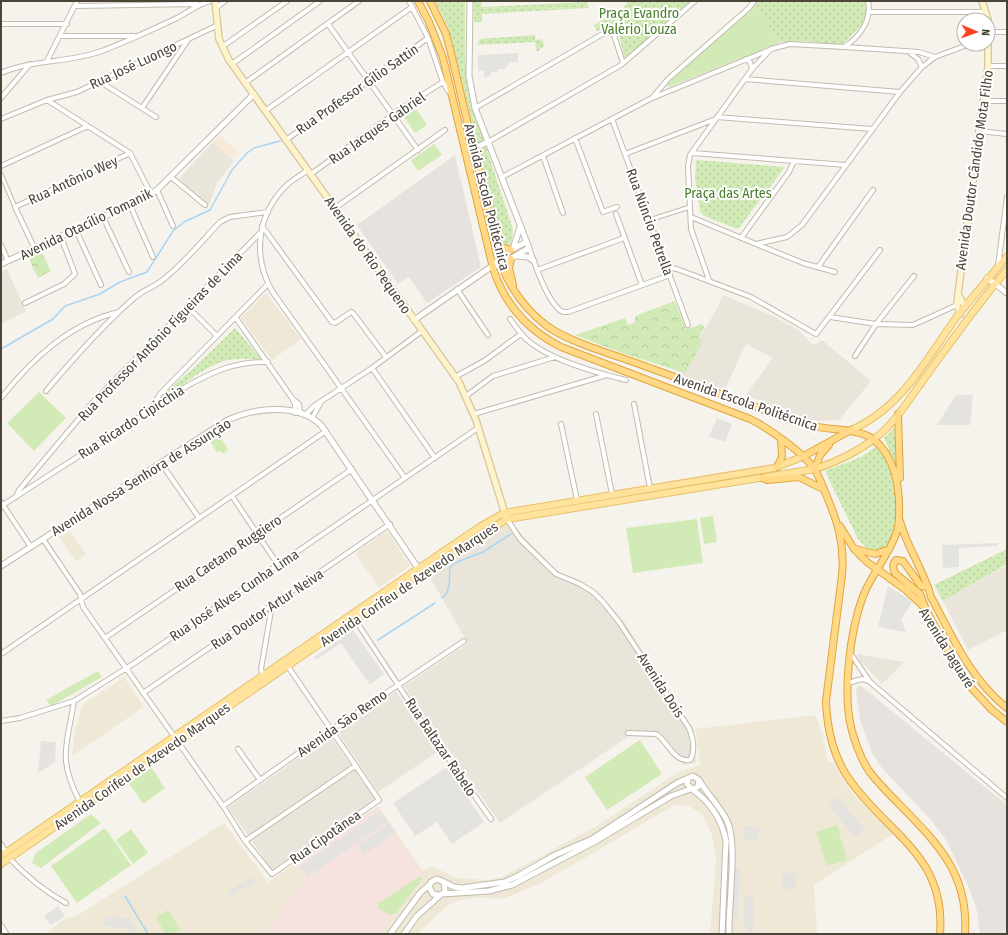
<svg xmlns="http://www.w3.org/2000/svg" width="1008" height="935" viewBox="0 0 1008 935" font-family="'Fira Sans Condensed',sans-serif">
<defs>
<pattern id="forest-crowns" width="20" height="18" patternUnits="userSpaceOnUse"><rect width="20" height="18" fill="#d2eab5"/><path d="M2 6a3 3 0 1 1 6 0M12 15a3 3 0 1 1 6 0" fill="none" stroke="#b6ca9c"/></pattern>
<pattern id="park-dots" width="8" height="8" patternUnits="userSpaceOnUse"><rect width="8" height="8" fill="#d2eab5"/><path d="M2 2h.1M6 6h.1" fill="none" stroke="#b6ca9c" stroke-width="1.8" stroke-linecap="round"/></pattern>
</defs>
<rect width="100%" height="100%" fill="#f6f3ec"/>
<!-- residential -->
<path fill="#eae5da" d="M213,142L234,161L217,183L209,205L178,180Z
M7,269L26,311L1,324V272Z
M723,295L775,317L798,330L811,343L815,345L822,340L871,381L839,420L819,421L802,418L746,395L773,358L746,344L725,389L677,374L717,309Z
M510,522L558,572L598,592L624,621L673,702L694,730L696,763L684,765L658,737L629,736L500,823L404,686L468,643L428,574Z
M1007,565V630L968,650L943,601Z
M858,654L904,662L882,684L859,660Z
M396,691L437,752L378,792L338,732Z
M330,736L376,800L273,872L228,807Z"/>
<!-- commercial -->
<path fill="#f7ead8" d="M219,135L239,152L232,159L213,142Z"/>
<!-- industrial -->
<path fill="#e6e2dd" d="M455,155L481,267L427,303L409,277L398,284L357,225Z
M858,686H861L1007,805V934H980L977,911L969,888L946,840L931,820L882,768L873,755L860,720L856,690Z"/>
<!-- education -->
<path fill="#efe8d6" d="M266,293L301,339L272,360L241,318Z
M69,531L86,554L76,561L59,537Z
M387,531L410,566L379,588L355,553Z
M124,677L144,707L72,756L75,731L83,704Z
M815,715L822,732L828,761L834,763L845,783L855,796L893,834L814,885L817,934H710L716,860L712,835L703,815L689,806L675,805L545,881L506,898L494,899L480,897L460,900L448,905L417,934H45L64,919L78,915L224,823L268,882L378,806L423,871L431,866L457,878L488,880L500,878L595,827L680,771L700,765L695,729Z"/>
<!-- medical -->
<path fill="#f6e3e0" d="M377,809L424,877L381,934H266L295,891L307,884L296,863Z"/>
<!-- green -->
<path fill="#d2eab5" d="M754,6L781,42L669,87L666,85Z
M414,106L427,125L415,133L402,114Z
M434,144L442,155L418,171L411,160Z
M39,392L66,418L34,451L7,423Z
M219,435L228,449L223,454L220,451L217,452L210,441Z
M713,516L717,542L704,544L700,518Z
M697,519L703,563L633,573L626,528Z
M98,671L102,677L51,706L46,700Z
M640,740L662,774L607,810L585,777Z
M151,767L165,788L143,804L129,783Z
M91,814L101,823L41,868L32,863L36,853Z
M837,825L847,860L827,866L816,832Z
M105,828L131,865L77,903L51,866Z
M131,829L148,853L133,864L116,840Z
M420,876L423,878L396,913L390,915L378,908L379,903Z
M168,910L180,929L173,934H166L156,918Z"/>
<!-- forest -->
<path fill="url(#forest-crowns)" d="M42,253L51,271L38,278L29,259Z
M675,301L686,329L702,324L704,327L699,337L702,343L685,373L619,352L575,335L625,318L628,325L635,322V316Z"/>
<!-- park -->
<path fill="url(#park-dots)" d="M435,1H465V57L468,91L513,230L512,241L507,248L500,246L456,57L447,25Z
M474,1H481L482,7L587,2L589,8L482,14V22H474Z
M628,1H691L625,60L618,30L609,26L597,31L594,25L623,8Z
M757,1H866C870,21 855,32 842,45L804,41L781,42L754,6Z
M535,35V40L542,39L544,46L537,52L535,42L478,45L479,39Z
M696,160L785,167L738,229L704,216L700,211L695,178Z
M235,328L261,359C249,359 236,358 224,361C203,367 184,385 166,397L163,394L193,369Z
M894,428L898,469L884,438Z
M877,446C887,457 893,470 895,484C900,508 893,580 858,539L825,471L861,457Z
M1007,549V564L943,601L934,585Z"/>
<!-- parking -->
<path fill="#e5e3e0" d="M518,53V62H510L505,69H498V72H491V76L484,77L485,71H478V55Z
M956,395H973L970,425H937Z
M717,418L732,424L725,442L709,436Z
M998,543V546L959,548V567L943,568L942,545Z
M888,586L907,598L912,603L901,619L906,632L878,627Z
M353,630L384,674L370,685L341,643L316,660L314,657Z
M41,741L56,742L55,762L38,773Z
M447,767L484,822L452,844L437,822L415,836L393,803Z
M837,797L865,830L855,837L828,805Z
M380,811L388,821L308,877L300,866Z
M389,823L396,832L364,855L358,845Z
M744,826L759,827L758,841L744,840Z
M735,868H740L738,918H733Z
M782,873H796V889H782Z
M252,877L255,882L230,897L227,892Z
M745,896L754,897L753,934H748V926H744Z
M58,906L65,916L51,925L44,916Z
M108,916L129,918L139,934H126L129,929L124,928L104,926V920Z"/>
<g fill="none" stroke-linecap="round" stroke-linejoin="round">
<!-- stream -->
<path stroke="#a9d4f2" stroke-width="1.5" d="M1,349L53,319L65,306L100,294L120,282L147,272L173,231L184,222L210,210L232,170L247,153L254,148L280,141
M442,598C451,593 449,577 450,567L457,562L483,552L511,534
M378,640L435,603
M125,896L148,934"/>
<defs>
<path id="pedestrian" d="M1,174L15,207
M649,220L690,207"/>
<path id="minor" d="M409,1L428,38L443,82L449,92
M76,6L198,4
M216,8L225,1
M869,12H986
M1,24H67
M328,24L418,150
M989,32H1007
M60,36H134
M222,47L287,1
M845,47L919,52L935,57
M910,53L918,59L922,67
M746,59L750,62L752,69
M47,61L77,1
M232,64L320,1
M988,66H1007
M1,73C34,59 69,63 102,51C126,42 151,30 175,19C187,13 196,5 210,1
M745,79L900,92
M99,81L156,117
M245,83L359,1
M1,98L30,64
M652,98L668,79L749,8L754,1
M47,100L130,153L151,194
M983,101H1007
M142,108L188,40
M475,108L606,32H611L614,35L623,63
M265,111L412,7
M717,117L872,129
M1,119L47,100L77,92L218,25
M612,119L688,325
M978,131L1007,134
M575,138L603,212L617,207
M286,140L428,38
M488,142L621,65L695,1
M692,153L846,165
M625,154L713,120
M543,156L563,213
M1,166L88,126
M308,170C301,175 294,179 288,184C257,213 252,255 272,291L405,478
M311,174L405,106L443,82
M171,177L205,205
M502,177L650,99L769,50
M157,190L173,226
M130,205L153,257
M335,208L445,130
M616,214L642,285
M103,217L129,272
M691,217L756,244L787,237L802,225L900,92L922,67L935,57L970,44
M262,226L332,322L335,323L351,312L353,313L386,357
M76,230L101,285
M741,238L789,172L794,161
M756,244L803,263L835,272
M1,245L8,261
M529,248C535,264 548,305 563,312H568L670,275
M35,249L15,207L130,153
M998,266L1007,197
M666,267L677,269L751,297L816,334L880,250
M818,267L873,190
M537,270L624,238
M709,280L691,229L688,166L690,155L752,69L771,49L790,44L844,47C860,37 872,20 868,1
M457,289L488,335
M25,303L64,284L75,274L61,237
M187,306L217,336
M830,317L876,324L913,325L957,305
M236,318L292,398L295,404V413
M510,319C515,326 520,333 526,339C548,359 597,373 626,380
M855,356L876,324L914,276
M372,368L435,458
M455,377L484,361L521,334
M46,391C73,359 102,326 134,298C142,291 151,288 160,282C181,267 202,241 220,222L230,217L268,212
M466,396L493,376L555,357
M1,398C32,359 70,323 119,312
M293,399L299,404L300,413
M634,404L650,488
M152,407L160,394L268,284
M474,414L607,375
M596,414L612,494
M305,415L314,406L372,368L422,331
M312,418L320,404
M561,424L577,500
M161,463L199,518
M232,496L278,565
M16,497L19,490L93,402L260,233
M1,502L31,547
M3,505L187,386C214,371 237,361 268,362
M507,519L520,539L556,574L580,584L593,592L603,602L619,622L689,728C693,738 696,750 690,760C673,762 668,741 656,734L628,733
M43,539L80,594L83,607L223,806L245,841L272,874L379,800L287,665
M354,618L420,718L491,819
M105,638L352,469
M1,654L326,431
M851,654L870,682L1007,798
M263,677L261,669L271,611L270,606
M848,683L862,679L869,681
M143,693L390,524
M74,701C67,746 57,758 80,802
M1,721L20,718L74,701L133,664L478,428
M238,749L260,780
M223,806L331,730L464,641
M245,841L355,766
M1,844L6,853
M9,858C26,876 44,891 66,903"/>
<path id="tertiary" d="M470,1L469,76L475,108L529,248L501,264L492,267
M475,148L488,142
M513,249L520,227
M517,256L528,257L534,261
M1,264L144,198L157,190L254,94
M987,278L1007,293
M414,320L488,269L511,250L526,242
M1,566L226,421C253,408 297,402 321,425L420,571
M688,778L687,784L692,789L698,787L699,780
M692,789C710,802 722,820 726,841L722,934
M442,881L454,887L462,888L505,882L518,876L555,855L592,839L677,783L693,776L699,780C707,794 720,806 727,821C738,844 728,906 729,934
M442,894L489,891L512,885L594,842L671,796L691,789
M1,926L6,934
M390,934L420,893L430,884
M404,934L417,916L445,891L444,882L437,879L431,882L429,887L433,894L438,895"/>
<path id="secondary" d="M215,1L219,39L229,60L459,382L476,420L506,517
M982,1L988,20
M958,294L965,307
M960,314L957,305L958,294L988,66V22"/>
<path id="primary" d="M851,430C902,408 927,358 958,315C974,295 991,276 1007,256
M1,856L419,568L481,526L504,513L774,468L802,457
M1,864L422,573L507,519L815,469C836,462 856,453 874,439C895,424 909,399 924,379C951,342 977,304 1007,270"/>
<path id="trunk" d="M418,1L429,22L443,58L493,268C504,304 528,330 561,347L750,419C767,427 805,454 815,470C819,476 822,485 825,492C837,520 845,543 842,575L826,701C827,728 833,756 849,779C888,835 946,855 940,934
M430,1L446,34L451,53L501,264C510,288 526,310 547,326C570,343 619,356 647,367C681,379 715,392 748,404C767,411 785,419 804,424C841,435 872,420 891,463C897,476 898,488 899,501C899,511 900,521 897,531C890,554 872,573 863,596C850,631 842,695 852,731C856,745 861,759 869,771C878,783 889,794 899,804C938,844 969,874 965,934
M497,246L511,250
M511,259L509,268L513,285
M898,414L900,478
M802,457L851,430
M777,467L782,457L781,439
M815,469L820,455L829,445
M762,478L767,480L799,477L823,489
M900,521C907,548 924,570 931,597C952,636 971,680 1007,708
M840,526L854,549L867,562L906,590L925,608L964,680L992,710L1007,722
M856,549L875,554L887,550
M925,607L920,594L895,573C893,568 892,564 896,560L903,561L921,586L928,587"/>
</defs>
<!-- pedestrian casing -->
<use href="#pedestrian" stroke="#c2bbae" stroke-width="5"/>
<!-- minor casing -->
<use href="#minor" stroke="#c2bbae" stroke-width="6"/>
<!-- tertiary casing -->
<use href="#tertiary" stroke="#c2bbae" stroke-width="7"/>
<!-- secondary casing -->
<use href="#secondary" stroke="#d6c79b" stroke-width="8"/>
<!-- primary casing -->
<use href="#primary" stroke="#e6c16a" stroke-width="8"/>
<!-- trunk casing -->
<use href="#trunk" stroke="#e0a43c" stroke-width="8"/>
<!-- pedestrian -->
<use href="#pedestrian" stroke="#fff" stroke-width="3"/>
<!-- minor -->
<use href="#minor" stroke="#fff" stroke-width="4"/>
<!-- tertiary -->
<use href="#tertiary" stroke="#fff" stroke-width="5"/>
<!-- secondary -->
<use href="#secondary" stroke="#fff3cd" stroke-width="5.5"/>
<!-- primary -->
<use href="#primary" stroke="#ffe39c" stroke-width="6"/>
<!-- trunk -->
<use href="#trunk" stroke="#ffd985" stroke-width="6"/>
</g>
<g text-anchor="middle" stroke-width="4" stroke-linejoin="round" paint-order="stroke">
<!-- park labels -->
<g font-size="14" fill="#4a7f2a" stroke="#fff">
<text x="639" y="18">Praça Evandro<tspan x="639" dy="16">Valério Louza</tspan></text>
<text x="728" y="198">Praça das Artes</text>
</g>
<!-- street labels -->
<g font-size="14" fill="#4b4439" stroke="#fff">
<text transform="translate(133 65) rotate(-25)" y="5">Rua José Luongo</text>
<text transform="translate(357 89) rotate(-35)" y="5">Rua Professor Gílio Sattin</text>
<text transform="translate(377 128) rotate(-35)" y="5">Rua Jacques Gabriel</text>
<text transform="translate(974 170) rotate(-82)" y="5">Avenida Doutor Cândido Mota Filho</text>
<text transform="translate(73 180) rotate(-25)" y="5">Rua Antônio Wey</text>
<text transform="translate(487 197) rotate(76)" y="5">Avenida Escola Politécnica</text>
<text transform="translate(650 222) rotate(70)" y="5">Rua Núncio Petrella</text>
<text transform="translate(86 224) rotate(-26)" y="5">Avenida Otacílio Tomanik</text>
<text transform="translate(368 255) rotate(55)" y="5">Avenida do Rio Pequeno</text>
<text transform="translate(160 336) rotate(-46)" y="5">Rua Professor Antônio Figueiras de Lima</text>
<text transform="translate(746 402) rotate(19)" y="5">Avenida Escola Politécnica</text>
<text transform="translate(131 422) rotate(-33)" y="5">Rua Ricardo Cipicchia</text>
<text transform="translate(141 477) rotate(-32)" y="5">Avenida Nossa Senhora de Assunção</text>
<text transform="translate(228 553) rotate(-34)" y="5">Rua Caetano Ruggiero</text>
<text transform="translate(409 584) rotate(-34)" y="5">Avenida Corifeu de Azevedo Marques</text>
<text transform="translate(234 595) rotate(-34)" y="5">Rua José Alves Cunha Lima</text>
<text transform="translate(267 609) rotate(-34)" y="5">Rua Doutor Artur Neiva</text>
<text transform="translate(947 648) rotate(58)" y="5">Avenida Jaguaré</text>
<text transform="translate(661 685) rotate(57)" y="5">Avenida Dois</text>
<text transform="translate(342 723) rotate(-35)" y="5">Avenida São Remo</text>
<text transform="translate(441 747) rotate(56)" y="5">Rua Baltazar Rabelo</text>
<text transform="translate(142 766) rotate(-35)" y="5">Avenida Corifeu de Azevedo Marques</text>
<text transform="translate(325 837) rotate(-35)" y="5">Rua Cipotânea</text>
</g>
</g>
<!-- border -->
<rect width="1008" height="935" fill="none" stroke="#4b4439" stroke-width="4"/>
<!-- north arrow -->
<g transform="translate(976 32) rotate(92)"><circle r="19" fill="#ffffff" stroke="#b7b4b0"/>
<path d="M0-3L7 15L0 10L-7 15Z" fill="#fc3f1d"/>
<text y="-6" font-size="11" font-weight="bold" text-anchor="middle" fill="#4b4439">N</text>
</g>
</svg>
